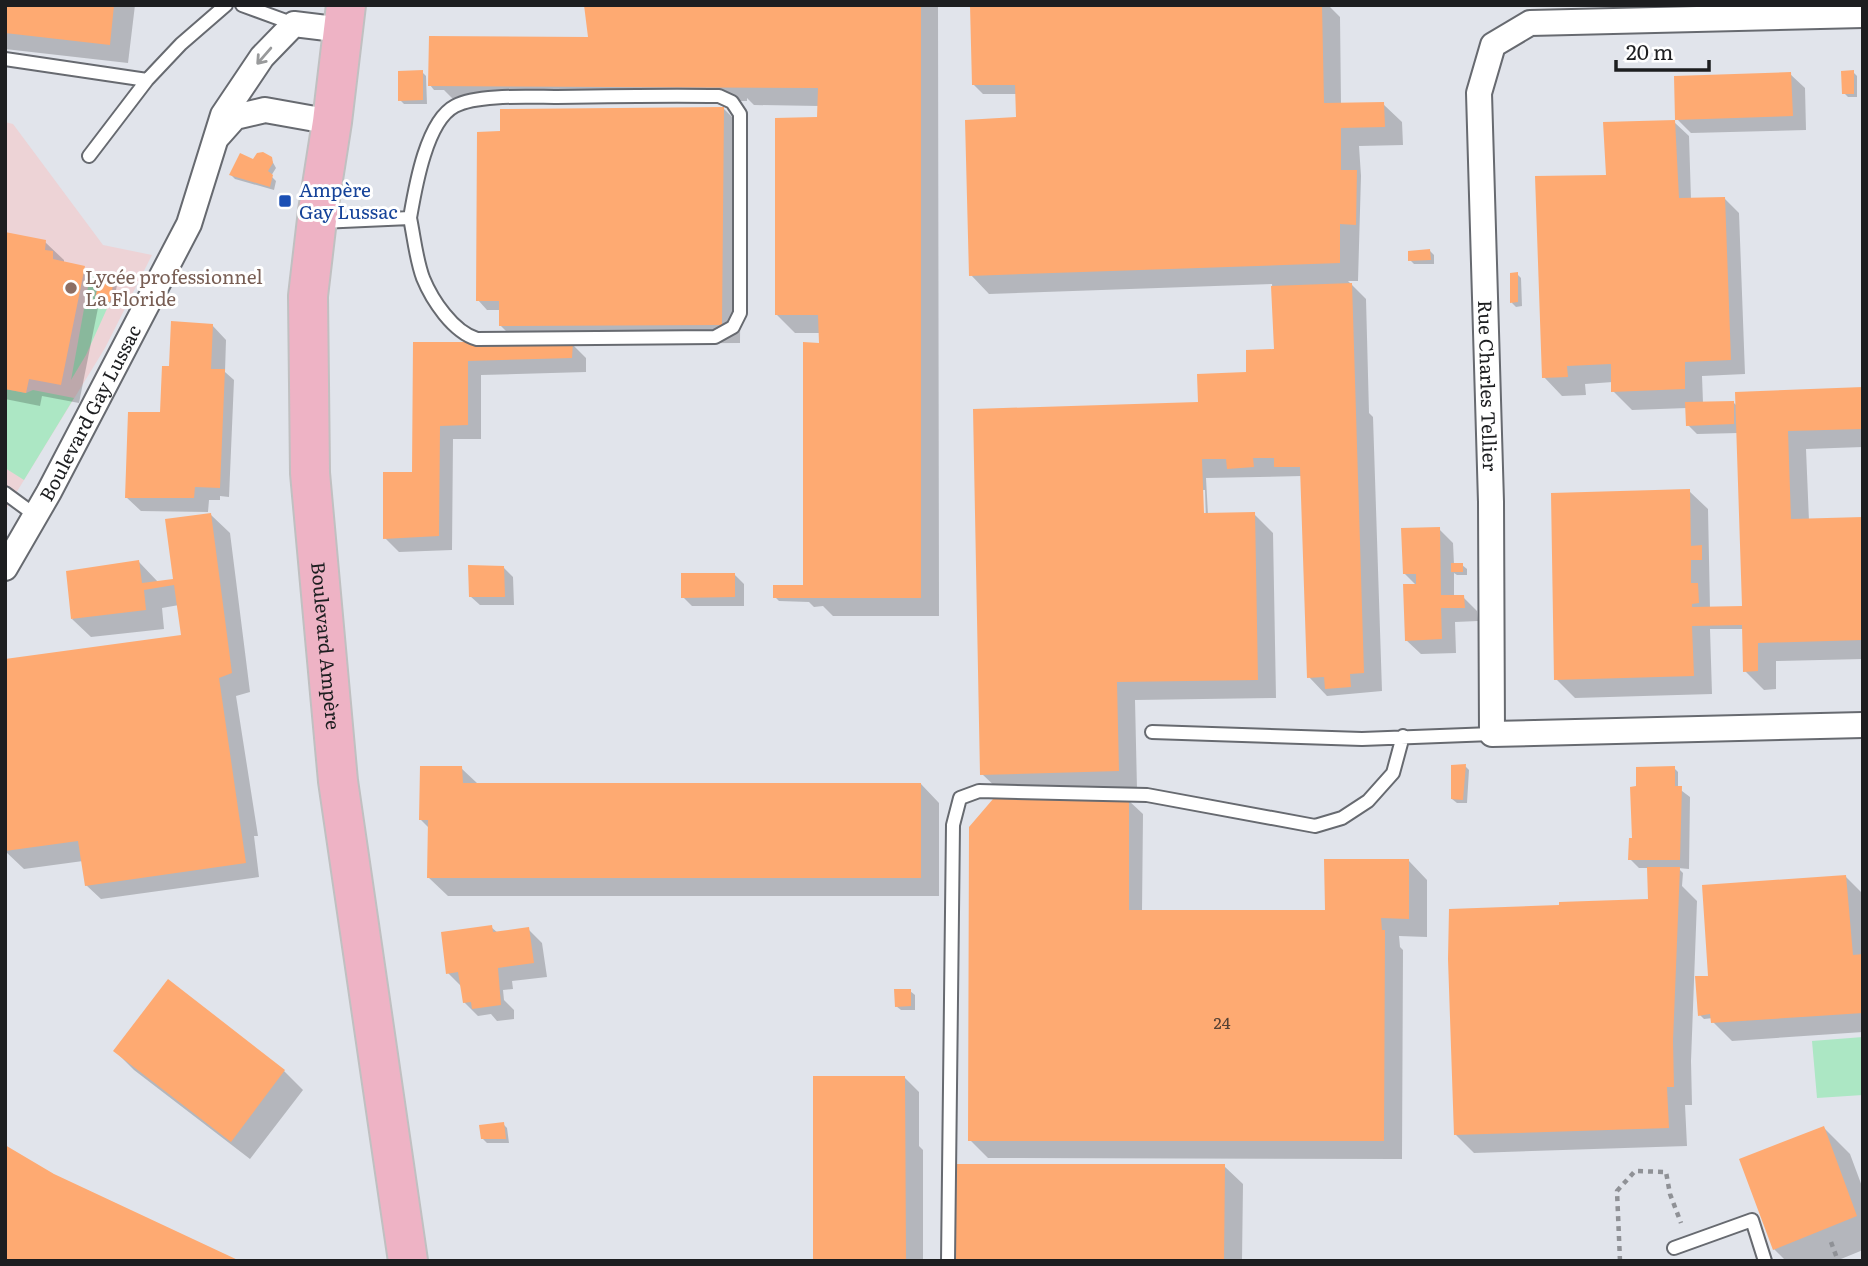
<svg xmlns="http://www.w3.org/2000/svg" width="1868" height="1266" viewBox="0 0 1868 1266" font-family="Literata,serif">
<rect width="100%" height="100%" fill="#e1e4eb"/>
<!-- education -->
<path fill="#edd3d6" d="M5,122L13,124L103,245L152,255L105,348L5,511Z"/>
<!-- green -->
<path fill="#ace7c4" d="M90,276L100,277L95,299L110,302L86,355L71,380Z
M5,389L26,393L33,390L74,398L24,480L5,468Z
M1863,1037V1095L1817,1098L1812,1041Z"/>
<!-- shadow -->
<path fill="#0003" fill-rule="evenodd" d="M5,5H135L128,63L5,49Z
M593,5H938L939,616H833L823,606L814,607L809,602L779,601L775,597L804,587L820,333H795L776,314L819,118V106L754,105L747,98V101L454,100L444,90H434L430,85L589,39Z
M968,5H1328L1340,17L1341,105L1383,104L1402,122L1403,145L1359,146L1361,176L1358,281H1348L1366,299L1369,413L1373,417L1382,691L1327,696L1309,677L1302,476L1206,478L1208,515L1254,514L1273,533L1276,698L1135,700L1137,789L1001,792L982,774L1200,404L1248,373L1276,351L1272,284L989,294L971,275L1018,119L1017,94H983L973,84L972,10ZM1202,490H1205L1206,521H1203Z
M422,72L426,76L427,104H404L400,100Z
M1853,72L1857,76V97H1848L1844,93Z
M1790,74L1805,88L1806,130L1691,133L1677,119Z
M723,108L742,127L740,343L572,344L586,358V372L481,375V439H453L452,550L399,552L385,538L413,473L414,344H519L500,325L501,310H487L478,300Z
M1674,122L1689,136L1691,200L1725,199L1739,213L1745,374L1702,376L1703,403L1733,402L1737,406L1863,389V447L1806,449L1809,521L1863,519V659L1776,661V689L1764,690L1745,671L1744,629H1710L1712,694L1575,698L1556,679L1689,491L1708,509L1710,609L1743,608L1738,433L1697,434L1688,425L1687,408L1632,410L1613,391V382L1585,384L1586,395L1562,396L1544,377L1607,176Z
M271,159L276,168L271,176L276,181L274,190L235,179L231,175L253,161Z
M5,234L45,242L64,260V263L84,268L100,284L113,280L117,285L113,305L99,303L79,403L42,396L40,406L5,399Z
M1430,251L1434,255V264H1414L1410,260Z
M1517,274L1521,278L1522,306L1516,307L1512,303Z
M212,325L226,340L225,372L234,380L229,497L220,496V500H209L208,512L141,511L126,497L161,414L171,368Z
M211,515L230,533L250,692L236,696L258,836H254L259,877L101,899L86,885L83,861L24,869L5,851L183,637L179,605L162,608L164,629L91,637L72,619L139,562L158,582L175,580Z
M1439,529L1453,543L1454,565H1462L1467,569V575H1457L1454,573V597H1463L1477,611L1478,621L1455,622L1456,653L1421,654L1406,640L1417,586L1404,573Z
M504,568L513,577L514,605H480L470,596Z
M734,574L744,584V606H692L683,597Z
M1465,766L1469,770L1467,803H1457L1452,799Z
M461,768L478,784H921L939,803V896H448L429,878V828L421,820Z
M1674,768L1678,772V788L1690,797L1689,869L1678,868L1683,873L1682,886L1697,901L1691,1061L1692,1105H1685L1687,1146L1474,1153L1456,1135L1561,907L1649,900L1648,868H1639L1630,859L1634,839Z
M1128,800L1143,814L1142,912H1324L1409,861L1427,880V937L1399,936L1400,947L1403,950L1402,1159L988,1158L970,1140Z
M1846,877L1863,894V1032L1732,1041L1713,1022V1018L1704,1019L1700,1015L1710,977Z
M491,927L498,933L528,929L542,943L547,977L512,981L513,989L503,990L504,1000L514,1010V1019L497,1021L491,1014L478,1016L464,1002L462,987L448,973Z
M168,981L284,1071L303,1090L250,1159L134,1070L115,1051Z
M910,991L915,995V1010H901L896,1006Z
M905,1078L919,1092V1146L923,1150V1261H815Z
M503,1124L507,1128L509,1143H487L482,1138Z
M1824,1128L1850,1154L1863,1189V1250L1836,1261H1786L1774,1249Z
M1224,1166L1243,1184L1242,1261H954Z"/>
<!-- building -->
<path fill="#feaa72" d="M5,5H114L110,45L5,33Z
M584,5H921V598H773V585H803V342L819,343L818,315H775V118L817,117L818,88L428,86L429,36L588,37Z
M970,5H1322L1324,103L1384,102L1385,127L1341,128V170H1357L1356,225L1340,224V263L969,276L965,120L1016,117L1015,85H972Z
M423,70V100L398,101V71Z
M1854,70V94H1842L1841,71Z
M1791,72L1793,116L1675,120L1674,76Z
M724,107L722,325L499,326V301H476L477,132L500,131V109Z
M1675,120L1679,198L1725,197L1731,360L1685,362V389L1611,392V364L1567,366L1568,377L1542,378L1535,176L1606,175L1603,122Z
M263,152L272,157L273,163L268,171L273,175L270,187L229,175L240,153L253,159L257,153Z
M5,232L46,240L45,250L53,251V259L85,266L61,385L29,379L26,393L5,389Z
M1430,249L1431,260L1408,261V251Z
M1518,272V302L1510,303V273Z
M100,277L114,279L110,302L95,299Z
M1352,283L1364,673L1350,674L1351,687L1325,689L1324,677L1307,678L1300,467H1274V458H1253L1254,467L1227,469L1226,459H1202L1204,513L1255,512L1258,680L1117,682L1119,771L980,775L973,409L1198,402L1197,374L1246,372V350L1274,349L1271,286Z
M171,321L213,324L211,369H225L220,488L195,487L194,498H125L128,412H160L162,366H169Z
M413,342H573L572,358L468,361V425L440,426L439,536L383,539V472H412Z
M1863,387V429L1788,431L1791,519L1863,517V640L1758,643V671L1743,672L1742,625L1692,626L1694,676L1554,680L1551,493L1690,489L1691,546L1702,545V560H1691V583H1698L1699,603L1692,604V607L1742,606L1735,392Z
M1734,401V424L1686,426L1685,402Z
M211,513L232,673L219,678L246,863L85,886L78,841L5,851V659L181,635L174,585L144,590L146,610L71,619L66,571L139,560L142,583L173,579L165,519Z
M1440,527L1441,595H1464L1465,608H1441L1442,639L1405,641L1403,584H1416V574H1403L1401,528Z
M1451,563H1463V572H1451Z
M468,565L504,566L505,597H469Z
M681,573H735V597L681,598Z
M1466,764L1463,800L1451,799V765Z
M420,766H462L463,783H921V878H427L428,820H419Z
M1675,766V786H1682L1680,860H1628L1629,838H1632L1630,787L1636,786V767Z
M1129,798V910H1325L1324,859H1409V919L1381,918L1382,930H1385L1384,1141H968L969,827L993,799Z
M1647,867H1680L1673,1041L1674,1087H1667L1669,1128L1454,1135L1448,959L1449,909L1559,905V902L1648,899Z
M1846,875L1853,955L1863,954V1013L1711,1023L1710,1014L1698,1016L1695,976H1708L1702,885Z
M492,925L493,932L529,927L534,963L498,968L501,1005L472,1009L471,1002L463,1003L458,972L446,974L441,932Z
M168,979L285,1070L231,1142L113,1051Z
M894,989H911V1006L895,1007Z
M813,1076H905L906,1261H813Z
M504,1122L506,1139H481L479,1125Z
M1824,1126L1857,1216L1773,1250L1739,1159Z
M5,1145L54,1174L240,1261H5Z
M951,1164H1225L1224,1261H952Z"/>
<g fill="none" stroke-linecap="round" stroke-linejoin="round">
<defs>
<path id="lane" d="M242,5L294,24
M5,59L147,80
M89,156L147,80L181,44L226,5
M320,222L410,218C415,189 426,121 455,106C477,94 531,97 557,97C611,96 665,95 719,96L732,102L740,114V313L733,327L715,337L477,339C453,332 432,300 423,278C416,259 414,237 410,218
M5,493L35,515
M1152,732L1362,739L1492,734
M1674,1248L1752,1220L1765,1261
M948,1261L953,825L960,798L979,791L1147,795L1315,826L1342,818L1368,801L1393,773L1403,736"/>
<g id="street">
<path id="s1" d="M1863,15L1530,23L1493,45L1479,93L1491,502L1492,734L1863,725"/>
<path d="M219,135L235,117L265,110L332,122"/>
<path id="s2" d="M5,568L49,492L189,224L223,115L262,57L294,24L343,30"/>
</g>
<g id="primary">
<path id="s3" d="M346,5L332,122L318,211L308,296L310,473L338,781L408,1261"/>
</g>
</defs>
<!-- lane casing -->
<use href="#lane" stroke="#676a70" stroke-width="16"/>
<!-- street casing -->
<use href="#street" stroke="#676a70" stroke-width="28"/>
<!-- primary casing -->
<use href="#primary" stroke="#c0c0c1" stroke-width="42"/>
<!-- path -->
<path stroke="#8f9196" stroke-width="4.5" stroke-dasharray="5 5" stroke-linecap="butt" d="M1831,1242L1838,1261
M1620,1261L1617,1191L1635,1171L1666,1172L1670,1194L1681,1223"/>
<!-- lane -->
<use href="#lane" stroke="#fff" stroke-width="12"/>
<!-- street -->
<use href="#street" stroke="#fff" stroke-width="24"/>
<!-- primary -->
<use href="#primary" stroke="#eeb3c5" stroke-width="38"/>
</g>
<!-- one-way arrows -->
<defs><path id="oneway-shaft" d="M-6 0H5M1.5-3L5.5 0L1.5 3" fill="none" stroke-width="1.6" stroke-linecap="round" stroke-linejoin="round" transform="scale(1.75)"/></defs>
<use stroke="#999a9b" href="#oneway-shaft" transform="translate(264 56) rotate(131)"/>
<!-- markers -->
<rect fill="#1a4fb4" stroke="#fff" stroke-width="2.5" x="278" y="194" width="14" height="14" rx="3.5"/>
<circle fill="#8d6e63" stroke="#fff" stroke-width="2.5" cx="71" cy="288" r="7"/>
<g text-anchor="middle" stroke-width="6" stroke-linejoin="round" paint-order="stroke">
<!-- number labels -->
<g font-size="16" fill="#554134">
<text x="1222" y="1029">24</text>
</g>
<!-- transit labels -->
<g font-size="19" fill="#164399" stroke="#fff" text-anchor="start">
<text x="299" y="197">Ampère<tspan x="299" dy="22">Gay Lussac</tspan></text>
</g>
<!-- education labels -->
<g font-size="19" fill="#785e54" stroke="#fff" text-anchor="start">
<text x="85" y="284">Lycée professionnel<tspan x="85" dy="22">La Floride</tspan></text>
</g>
<!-- street labels -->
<g font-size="19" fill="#1d1e20" stroke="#fff">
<text dy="7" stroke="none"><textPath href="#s1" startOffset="719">Rue Charles Tellier</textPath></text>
<text dy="7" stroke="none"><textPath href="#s2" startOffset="177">Boulevard Gay Lussac</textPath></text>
<text dy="7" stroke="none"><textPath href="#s3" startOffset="644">Boulevard Ampère</textPath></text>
</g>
</g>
<!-- border -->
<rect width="1868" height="1266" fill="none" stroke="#1d1e20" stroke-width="14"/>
<!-- scale -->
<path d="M1616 60v10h93v-10" fill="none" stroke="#1d1e20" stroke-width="3.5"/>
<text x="1626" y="60" font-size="21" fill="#1d1e20" stroke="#ffffff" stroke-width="5" paint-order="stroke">20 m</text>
</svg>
